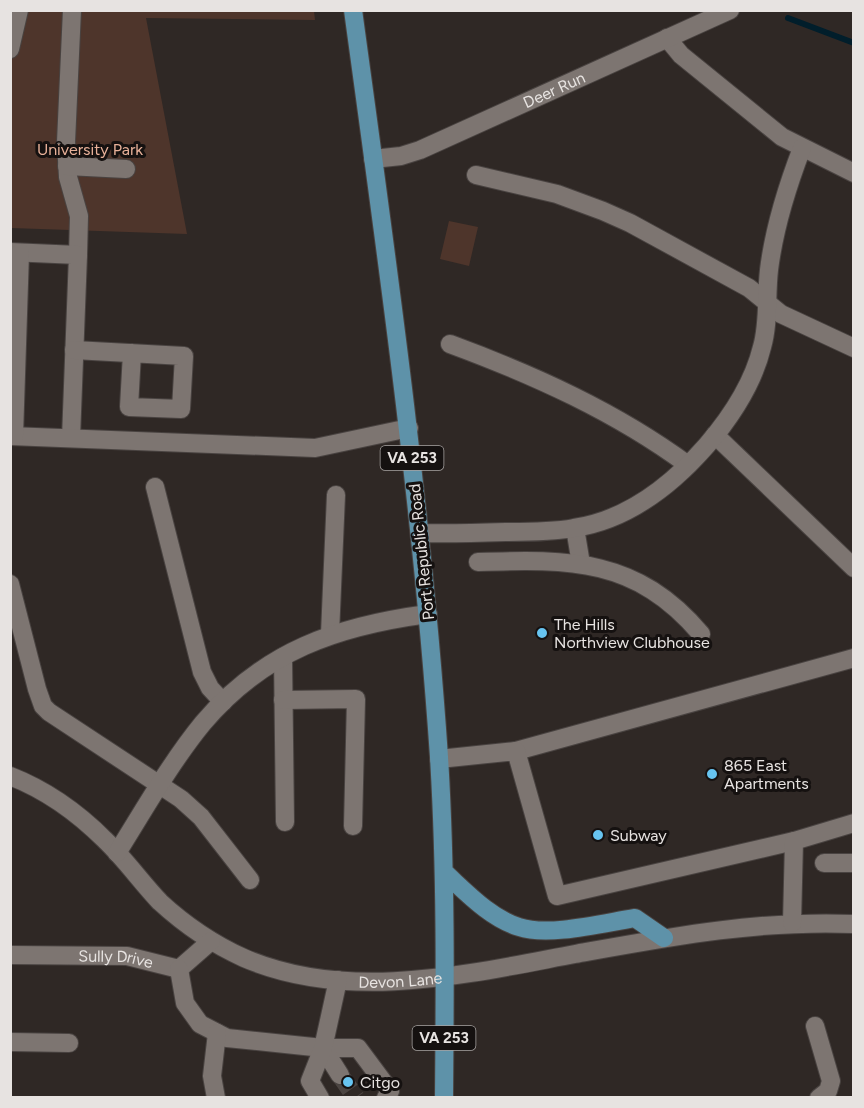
<svg xmlns="http://www.w3.org/2000/svg" width="864" height="1108" viewBox="0 0 864 1108" font-family="Figtree,sans-serif">
<rect width="100%" height="100%" fill="#2f2825"/>
<!-- green -->
<path fill="#4e352b" d="M11,11H314L315,20L146,18L187,234L11,228Z
M449,221L478,227L469,266L440,259Z"/>
<g fill="none" stroke-linecap="round" stroke-linejoin="round">
<!-- stream -->
<path stroke="#011e2b" stroke-width="6" d="M788,18L854,43"/>
<!-- minor-tunnel -->
<path stroke="#4b4441" stroke-width="18" stroke-dasharray="18 9" stroke-linecap="butt" d="M340,1075L356,1098"/>
<defs>
<g id="minor">
<path d="M72,10L66,142L68,177L79,216L78,255"/>
<path d="M667,38L681,55L782,137L854,173"/>
<path d="M10,49L19,10"/>
<path id="s1" d="M373,159L401,156L420,150L730,10"/>
<path d="M67,166L126,169"/>
<path d="M476,175L557,194L603,211L630,223L749,288L781,314L854,348"/>
<path d="M10,252L78,255L71,438"/>
<path d="M450,344C534,375 616,412 688,465"/>
<path d="M74,350L184,356L181,409L129,407L132,353"/>
<path d="M715,435L854,568"/>
<path d="M10,436L315,448L409,428"/>
<path d="M14,436L20,253"/>
<path d="M155,487L202,672L210,688L223,702"/>
<path d="M575,528L581,564"/>
<path d="M420,533C448,534 477,533 506,532C529,532 552,532 574,528C628,520 672,485 707,445C731,417 753,384 762,347C769,323 766,296 769,270C774,229 787,187 802,148"/>
<path d="M478,562C570,559 637,558 701,634"/>
<path d="M10,584L37,689L43,706L49,712L181,799L201,817L250,880"/>
<path d="M330,634L336,495"/>
<path d="M283,657L285,822"/>
<path d="M283,700L356,699L353,826"/>
<path d="M516,751L854,658"/>
<path d="M439,759L516,751L557,896L794,841"/>
<path id="s2" d="M10,776C46,790 78,813 105,840C125,859 141,882 160,902C185,925 213,944 244,958C349,1003 468,974 575,954C669,937 757,920 854,924"/>
<path d="M117,853C144,810 171,762 203,723C264,651 337,626 428,614"/>
<path d="M824,863H854"/>
<path d="M792,923L794,841L854,823"/>
<path id="s3" d="M10,955L127,956L179,969L211,941"/>
<path d="M179,969L185,1003L200,1024L227,1038L323,1048H358L390,1091L386,1098"/>
<path d="M815,1026L831,1081L828,1091L819,1098"/>
<path d="M10,1042L69,1043"/>
<path d="M323,1048L340,1075"/>
<path d="M216,1098L212,1076L217,1033"/>
<path d="M320,1098L310,1081L323,1048L338,980"/>
</g>
<path id="major" d="M353,10C387,259 422,507 439,757C446,871 445,984 444,1098
M444,872C466,892 490,918 519,927C549,937 603,923 635,918L664,938"/>
</defs>
<!-- minor casing -->
<use href="#minor" stroke="#494341" stroke-width="20"/>
<!-- major casing -->
<use href="#major" stroke="#494341" stroke-width="20"/>
<!-- minor -->
<use href="#minor" stroke="#7d7571" stroke-width="18"/>
<!-- major -->
<use href="#major" stroke="#5e92a9" stroke-width="18"/>
</g>
<!-- markers -->
<g fill="#67c4f0" stroke="#151110" stroke-width="2">
<circle cx="542" cy="633" r="6"/>
<circle cx="712" cy="774" r="6"/>
<circle cx="598" cy="835" r="6"/>
<circle cx="348" cy="1082" r="6"/>
</g>
<g text-anchor="middle" stroke-width="6" stroke-linejoin="round" paint-order="stroke">
<!-- shield labels -->
<g fill="#151110" stroke="#a8a4a2" stroke-width="1.5">
<rect x="380.5" y="446" width="63" height="24" rx="4.5"/>
<rect x="412.5" y="1026" width="63" height="24" rx="4.5"/>
</g>
<g font-size="15" font-weight="bold" fill="#e7e3e1">
<text x="412" y="463">VA 253</text>
<text x="444" y="1043">VA 253</text>
</g>
<!-- street labels -->
<g font-size="16" fill="#e7e3e1" stroke="#151110">
<text dy="6" stroke="none"><textPath href="#s1" startOffset="195">Deer Run</textPath></text>
<text transform="translate(421 552) rotate(-96)" y="6">Port Republic Road</text>
<text dy="6" stroke="none"><textPath href="#s3" startOffset="106">Sully Drive</textPath></text>
<text dy="6" stroke="none"><textPath href="#s2" startOffset="459">Devon Lane</textPath></text>
</g>
<!-- park labels -->
<g font-size="16" fill="#e8b199" stroke="#151110">
<text x="90" y="155">University Park</text>
</g>
<!-- poi labels -->
<g font-size="16" fill="#e7e3e1" stroke="#151110" text-anchor="start">
<text x="554" y="630">The Hills<tspan x="554" dy="18">Northview Clubhouse</tspan></text>
<text x="724" y="771">865 East<tspan x="724" dy="18">Apartments</tspan></text>
<text x="610" y="841">Subway</text>
<text x="360" y="1088">Citgo</text>
</g>
</g>
<!-- border -->
<rect width="864" height="1108" fill="none" stroke="#e7e3e1" stroke-width="24"/>
</svg>
